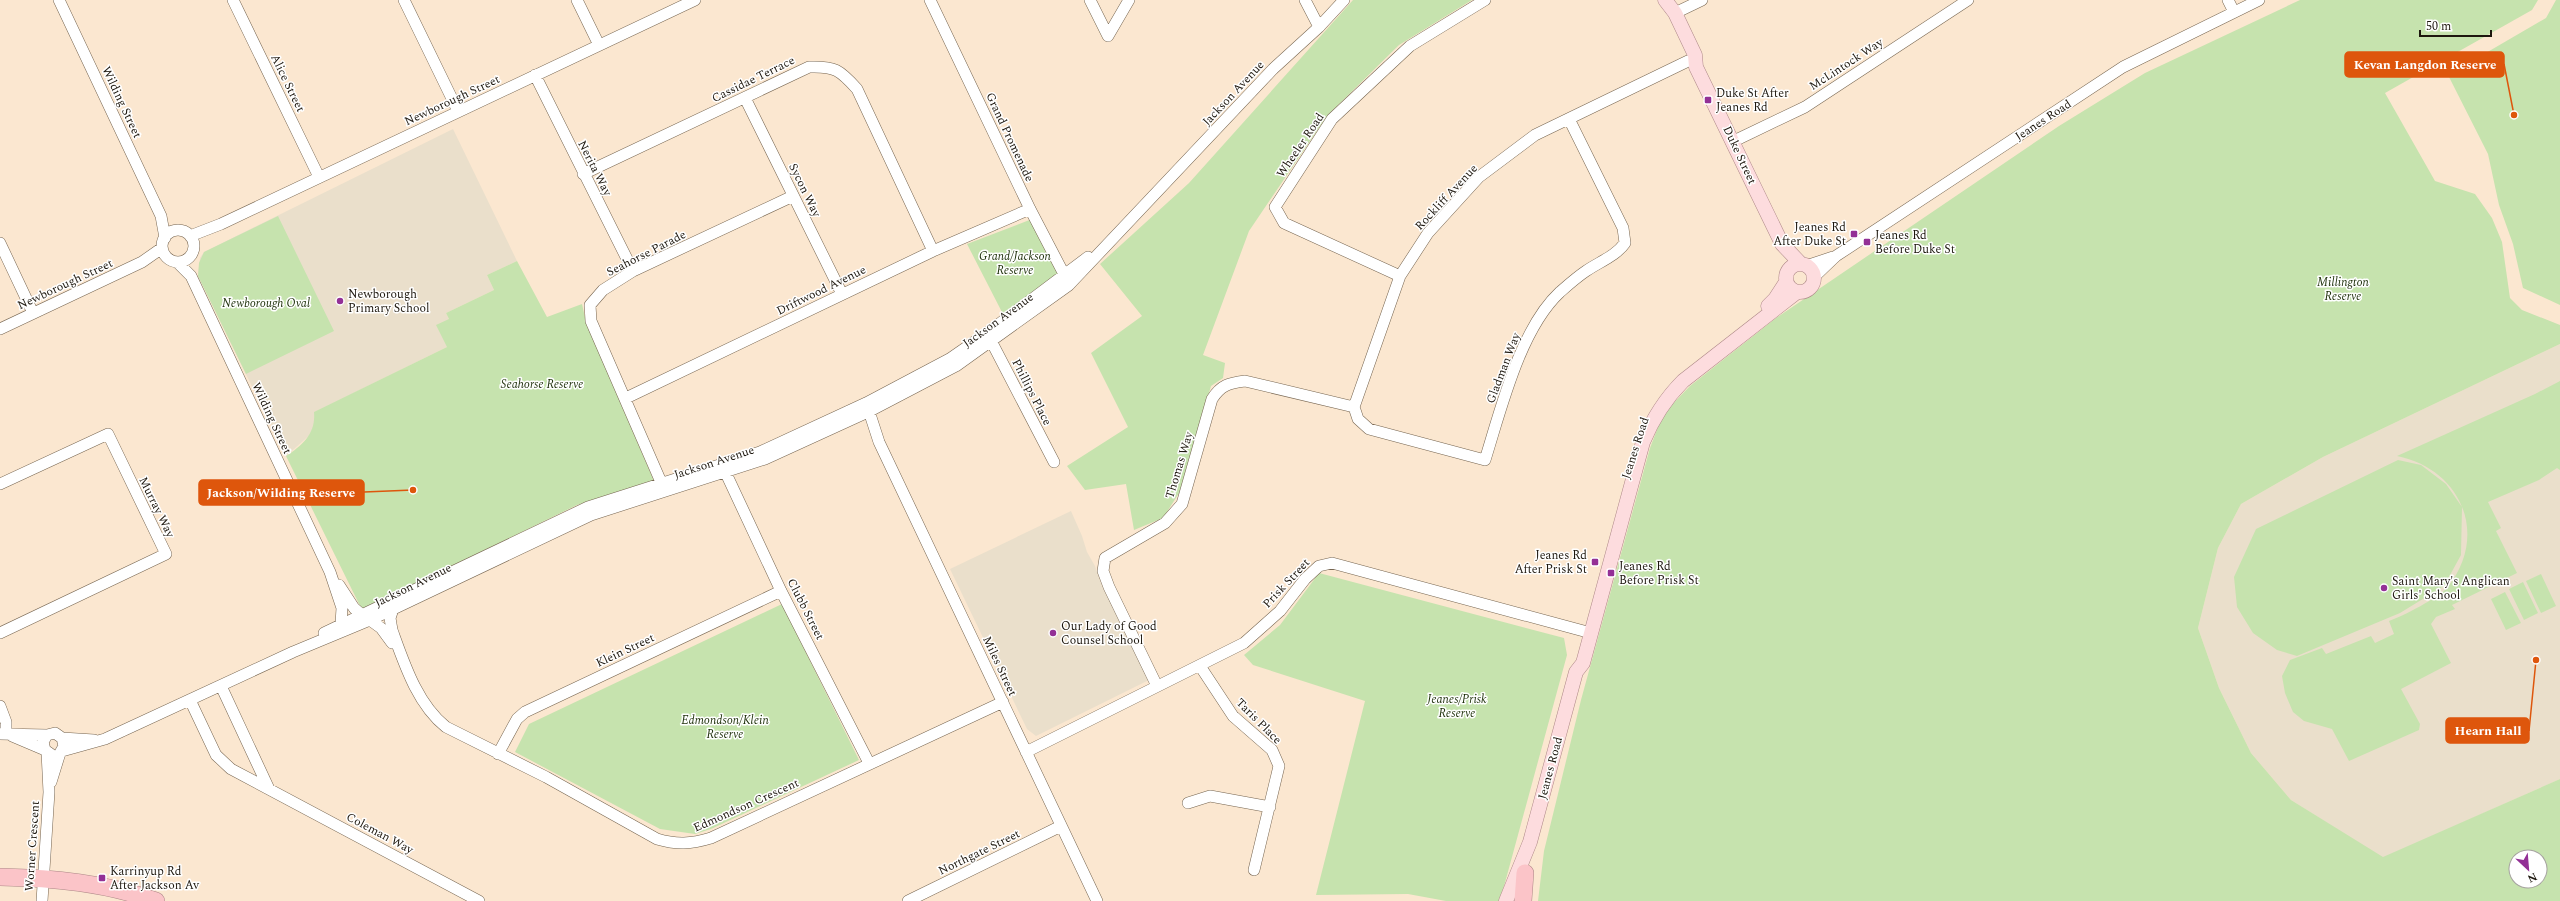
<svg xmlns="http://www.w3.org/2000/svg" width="2560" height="901" viewBox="0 0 2560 901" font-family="Spectral,serif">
<rect width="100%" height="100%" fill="#fbe7d0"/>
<!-- education -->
<path fill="#eadfcb" d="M453,129L517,261L487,275L494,290L446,313L449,319L447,347L315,412V421L311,434L286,456L198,276L200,258L204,252Z
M2560,344V779L2383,858L2291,800L2251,753L2219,688L2198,628L2218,548L2241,504L2323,457Z
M1071,511L1082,536L1087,552L1095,566L1102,586L1149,680L1036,736L1027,729L950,569Z"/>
<!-- green -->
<path fill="#c6e3ae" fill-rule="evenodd" d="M1353,0H1472L1399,45L1327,116L1249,231L1203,355L1225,363L1223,378L1211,386L1181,490L1163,518L1134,530L1126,484L1085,490L1067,466L1128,427L1091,353L1142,316L1100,264L1189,183Z
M2300,0H2538L2532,10L2385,93L2435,181L2475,194L2492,218L2502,242L2510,298L2522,310L2560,325V344L2323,457L2241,504L2218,548L2198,628L2219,688L2251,753L2291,800L2383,857L2560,779V901H1538L1544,851L1581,700L1650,448L1663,414L1690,386L1776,318L2059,126L2145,73ZM2516,857H2540V881H2516Z
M2556,0H2560V305L2523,288L2513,244L2499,205L2488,154L2448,75L2546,18Z
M278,216L334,331L246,374L198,276L199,263L204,252Z
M1032,219L1059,276L1005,318L967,244Z
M517,261L547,317L582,304L586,322L654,481L577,505L362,610L286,456C303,445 316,433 314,412L447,347L436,325L449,319L446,313L494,290L487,275Z
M2560,381V470L2557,468L2539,480L2488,502L2501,528L2496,531L2517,573L2452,605L2455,609L2436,617L2431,624L2451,663L2401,689L2420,724L2419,730L2349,761L2332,729L2304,721L2293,712L2285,693L2282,676L2290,660L2322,648L2326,654L2371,636L2375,643L2394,634L2389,621C2401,617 2440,597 2447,588C2490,535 2461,469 2397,456L2535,394Z
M2398,460L2421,465L2446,484L2462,507L2461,555L2444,586L2400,613L2297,656L2277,650L2253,633L2237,607L2234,577L2256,529Z
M1319,573L1564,638L1567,655L1500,901H1446L1408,894L1316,895L1365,701L1253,665L1244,655L1280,625Z
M2541,574L2556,606L2541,613L2526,581Z
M2523,582L2538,613L2524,620L2509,589Z
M2505,592L2521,623L2506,630L2491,599Z
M782,604L859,760L711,829L695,834L660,829L515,752L529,724Z"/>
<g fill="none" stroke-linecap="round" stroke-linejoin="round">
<defs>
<path id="minor" d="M59,0L161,216L165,238
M233,0L319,177
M404,0L458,111
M577,0L599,45
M930,0L1030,209L1067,280
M1090,0L1108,36L1129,0
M1305,0L1319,27
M2228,0L2234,12
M1675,13L1702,0
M535,75L633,271
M745,98L842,294
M1734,141L1805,107L1968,0
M583,174L809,67C835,66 840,70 857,89L933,251
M162 246a16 16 0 1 1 32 0a16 16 0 1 1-32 0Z
M190,236L221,224L695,0
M0,243L33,313
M177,262L191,276L330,572L342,608L341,623
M1806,266L1833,257
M1400,276L1284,223L1275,207L1332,119L1410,46L1485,0
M1814,277L1836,256L2123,67L2259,0
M0,329L142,262L162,248
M988,335L1054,462
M626,398L933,251L1030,209
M867,405L879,442L1097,901
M1354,407L1358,419L1369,429L1485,460C1501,409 1520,329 1560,292C1568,285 1577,277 1586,271C1599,262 1616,256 1625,243L1623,228L1569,119
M1354,407L1400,276L1428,233L1479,177L1535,135L1688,61
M723,467L781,591L869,763
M0,484L108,434L166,554L0,633
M664,489L591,321L590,305L603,290L633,271L793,196
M339,585L354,608L361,614
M393,609L390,618L392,630C404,663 417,704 446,727L546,777L657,839C677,845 691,844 711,838L1003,702
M370,620L381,628L392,643
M324,633L588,507L760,452L866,403L951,358L987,333L1088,257
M1200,666L1233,716L1272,750L1279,766L1254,870
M221,686L269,789
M1157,686L1109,587L1103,571L1105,558L1165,523L1182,504L1212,399C1221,385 1229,383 1245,381L1354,407
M190,700L216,755L231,769L479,901
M0,706L6,722V734
M0,734L47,735
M12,736L45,750
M62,738L94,740
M62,751L105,739L293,652L370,620L591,515L765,459L870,411L956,366L1069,285L1273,69L1319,27L1344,0
M1026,752L1244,643L1280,611L1305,579L1319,566L1332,563L1591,633
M498,754L517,719L525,712L781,591
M51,782L60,753L64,746L62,738L55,733L47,735L43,742L45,750L52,755
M1188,803L1210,796L1270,807
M42,901L49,792L47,752
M908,901L1061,826"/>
<path id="major" d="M1665,0L1675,13L1695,55L1696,67L1782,244L1801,264
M1786 278a14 14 0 1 1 28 0a14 14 0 1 1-28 0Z
M1768,306L1775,299L1786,282
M1506,901L1530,842L1576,672L1583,663L1643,442C1653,418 1665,399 1683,381L1797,292"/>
<path id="highway" d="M0,877C53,878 106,883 156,901
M1523,901L1525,873"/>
</defs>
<!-- minor casing -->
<use href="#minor" stroke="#766550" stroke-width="12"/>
<!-- major casing -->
<use href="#major" stroke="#ad8787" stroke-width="15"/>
<!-- highway casing -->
<use href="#highway" stroke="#ad8787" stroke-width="18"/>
<!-- minor -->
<use href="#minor" stroke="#fff" stroke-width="11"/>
<!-- major -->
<use href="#major" stroke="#fddcde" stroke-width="14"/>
<!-- highway -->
<use href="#highway" stroke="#fbc4c8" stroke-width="17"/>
</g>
<!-- markers -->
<g fill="#933096" stroke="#fff" stroke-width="1.5">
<rect x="1704" y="96" width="8" height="8" rx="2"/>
<rect x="1850" y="230" width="8" height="8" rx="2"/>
<rect x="1863" y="238" width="8" height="8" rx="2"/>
<circle cx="340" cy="301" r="4"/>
<rect x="1591" y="558" width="8" height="8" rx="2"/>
<rect x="1607" y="569" width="8" height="8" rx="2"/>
<circle cx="2384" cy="588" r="4"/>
<circle cx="1053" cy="633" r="4"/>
<rect x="98" y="874" width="8" height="8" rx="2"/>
</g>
<g text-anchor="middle" stroke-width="3" stroke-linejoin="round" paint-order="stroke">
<!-- street labels -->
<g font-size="12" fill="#1d170e" stroke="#fff">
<text transform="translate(1846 64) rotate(-33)" y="4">McLintock Way</text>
<text transform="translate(753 79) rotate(-26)" y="4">Cassidae Terrace</text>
<text transform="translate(288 83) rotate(64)" y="4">Alice Street</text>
<text transform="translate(1233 93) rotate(-47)" y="4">Jackson Avenue</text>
<text transform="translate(452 100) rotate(-25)" y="4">Newborough Street</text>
<text transform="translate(122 102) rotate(65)" y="4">Wilding Street</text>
<text transform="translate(2043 120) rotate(-33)" y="4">Jeanes Road</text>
<text transform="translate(1010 137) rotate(65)" y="4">Grand Promenade</text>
<text transform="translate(1300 145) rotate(-56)" y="4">Wheeler Road</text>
<text transform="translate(1740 155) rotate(65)" y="4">Duke Street</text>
<text transform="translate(595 168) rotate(63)" y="4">Nerita Way</text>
<text transform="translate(805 190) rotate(64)" y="4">Sycon Way</text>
<text transform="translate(1446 197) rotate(-47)" y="4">Rockliff Avenue</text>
<text transform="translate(646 253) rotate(-27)" y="4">Seahorse Parade</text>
<text transform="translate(65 284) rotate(-25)" y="4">Newborough Street</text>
<text transform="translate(821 290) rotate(-26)" y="4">Driftwood Avenue</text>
<text transform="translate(998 320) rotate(-36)" y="4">Jackson Avenue</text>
<text transform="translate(1503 368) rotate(-69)" y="4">Gladman Way</text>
<text transform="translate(1032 392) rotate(63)" y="4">Phillips Place</text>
<text transform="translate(272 418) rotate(65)" y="4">Wilding Street</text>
<text transform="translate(1635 448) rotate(-72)" y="4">Jeanes Road</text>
<text transform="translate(714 462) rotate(-18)" y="4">Jackson Avenue</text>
<text transform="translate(1179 465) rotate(-73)" y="4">Thomas Way</text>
<text transform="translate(157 507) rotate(64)" y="4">Murray Way</text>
<text transform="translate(1286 583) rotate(-47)" y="4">Prisk Street</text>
<text transform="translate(413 585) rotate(-26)" y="4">Jackson Avenue</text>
<text transform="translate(806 609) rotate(63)" y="4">Clubb Street</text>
<text transform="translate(625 650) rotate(-25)" y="4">Klein Street</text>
<text transform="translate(1000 666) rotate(65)" y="4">Miles Street</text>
<text transform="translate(1259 721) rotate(45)" y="4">Taris Place</text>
<text transform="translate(1550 768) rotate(-75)" y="4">Jeanes Road</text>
<text transform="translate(746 805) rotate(-24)" y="4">Edmondson Crescent</text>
<text transform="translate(380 833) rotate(28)" y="4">Coleman Way</text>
<text transform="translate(32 846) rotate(-86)" y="4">Worner Crescent</text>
<text transform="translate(979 852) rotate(-26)" y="4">Northgate Street</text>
</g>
<!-- poi labels -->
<g font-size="12" fill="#1d170e" stroke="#fff" text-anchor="start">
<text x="1716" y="97">Duke St After<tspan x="1716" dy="14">Jeanes Rd</tspan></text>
<text x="1846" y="231" text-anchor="end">Jeanes Rd<tspan x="1846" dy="14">After Duke St</tspan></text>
<text x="1875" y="239">Jeanes Rd<tspan x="1875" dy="14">Before Duke St</tspan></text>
<text x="348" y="298">Newborough<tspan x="348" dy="14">Primary School</tspan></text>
<text x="1587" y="559" text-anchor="end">Jeanes Rd<tspan x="1587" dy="14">After Prisk St</tspan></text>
<text x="1619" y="570">Jeanes Rd<tspan x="1619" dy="14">Before Prisk St</tspan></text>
<text x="2392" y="585">Saint Mary's Anglican<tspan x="2392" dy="14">Girls' School</tspan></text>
<text x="1061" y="630">Our Lady of Good<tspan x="1061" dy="14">Counsel School</tspan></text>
<text x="110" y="875">Karrinyup Rd<tspan x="110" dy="14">After Jackson Av</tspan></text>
</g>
<!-- park labels -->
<g font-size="12" font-style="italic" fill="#1d2f09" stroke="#fff">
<text x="1015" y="260">Grand/Jackson<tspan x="1015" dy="14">Reserve</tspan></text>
<text x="2343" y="286">Millington<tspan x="2343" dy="14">Reserve</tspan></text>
<text x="266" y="307">Newborough Oval</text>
<text x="542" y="388">Seahorse Reserve</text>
<text x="1457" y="703">Jeanes/Prisk<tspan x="1457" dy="14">Reserve</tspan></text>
<text x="725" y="724">Edmondson/Klein<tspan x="725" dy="14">Reserve</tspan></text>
</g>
</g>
<!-- callouts -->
<path fill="none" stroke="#de560c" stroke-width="1.5" d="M2514 115L2504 64M413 490L364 492M2536 660L2529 731"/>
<g fill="#de560c" stroke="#fff" stroke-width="1.5">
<circle cx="2514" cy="115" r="4"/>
<circle cx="413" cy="490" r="4"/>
<circle cx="2536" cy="660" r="4"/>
</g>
<g fill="#de560c" stroke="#de560c" stroke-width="1.5">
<rect x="2345" y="52" width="159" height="25" rx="4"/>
<rect x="199" y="480" width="165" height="25" rx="4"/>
<rect x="2446" y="718" width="83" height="25" rx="4"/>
</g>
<g font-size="13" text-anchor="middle" font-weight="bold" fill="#fff">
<text x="2425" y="69">Kevan Langdon Reserve</text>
<text x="281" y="497">Jackson/Wilding Reserve</text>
<text x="2488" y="735">Hearn Hall</text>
</g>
<!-- north arrow -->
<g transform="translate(2528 869) rotate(154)"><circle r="19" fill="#ffffff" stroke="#a5a29f"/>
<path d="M0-3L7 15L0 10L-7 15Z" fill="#933096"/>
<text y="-6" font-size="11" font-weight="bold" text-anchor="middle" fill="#1d170e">N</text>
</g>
<!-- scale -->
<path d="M2420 30v6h71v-6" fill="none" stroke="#1d170e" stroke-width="2"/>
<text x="2426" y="30" font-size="12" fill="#1d170e" stroke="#ffffff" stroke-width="3" paint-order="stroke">50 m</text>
</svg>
